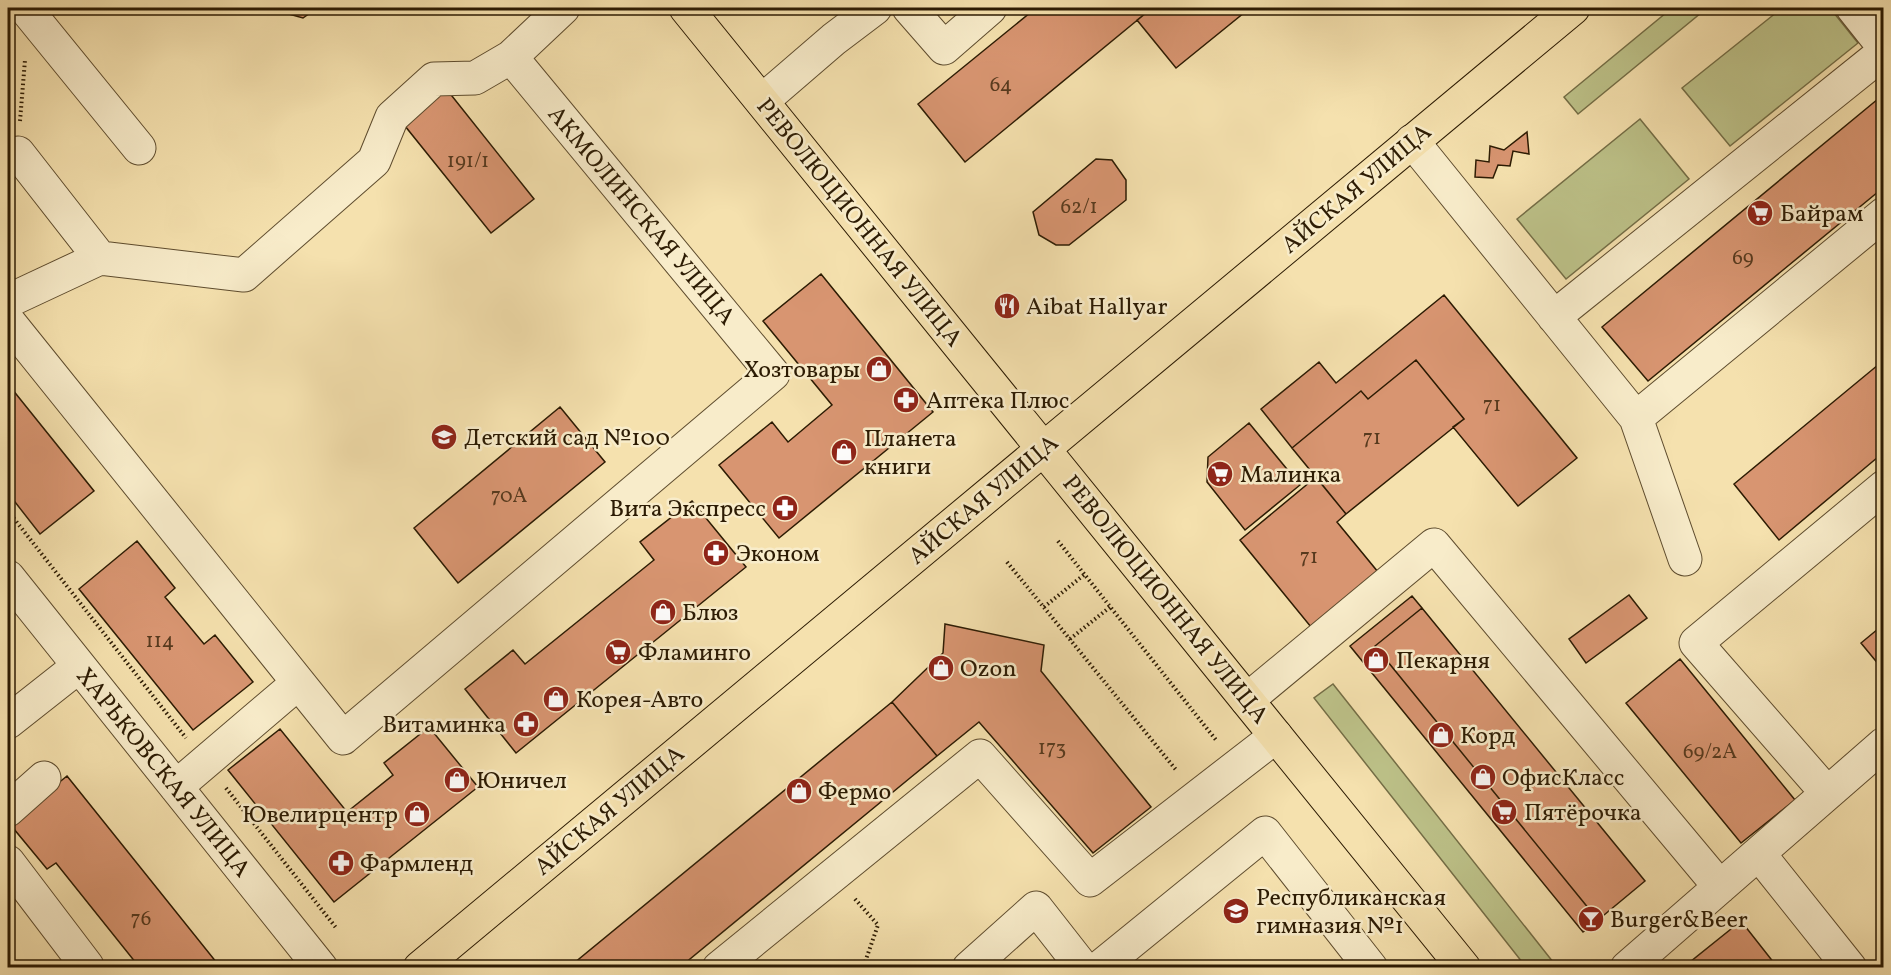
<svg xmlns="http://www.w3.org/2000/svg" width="1891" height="975" viewBox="0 0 1891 975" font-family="Vollkorn,serif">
<rect width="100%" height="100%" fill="#f5e1ae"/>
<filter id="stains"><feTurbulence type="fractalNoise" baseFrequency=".00333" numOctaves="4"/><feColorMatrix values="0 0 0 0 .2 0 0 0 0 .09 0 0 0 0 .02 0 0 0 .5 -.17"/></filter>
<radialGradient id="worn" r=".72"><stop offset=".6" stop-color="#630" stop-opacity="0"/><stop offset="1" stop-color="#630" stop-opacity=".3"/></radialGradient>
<!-- green -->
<path fill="#bdc289" stroke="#746e46" stroke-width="1.5" d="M1672,8H1707L1578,114L1564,97Z
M1782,8H1830L1858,43L1730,146L1682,88Z
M1640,119L1689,179L1566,279L1517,219Z
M1333,684L1557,967H1526L1314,698Z"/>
<!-- building -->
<path fill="#d89571" stroke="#2c1b03" stroke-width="1.5" d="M267,8H317L303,18Z
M1036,8H1141L1146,13L965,162L918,104Z
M1141,8H1250L1176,68L1137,20L1146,13Z
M444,86L534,199L491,233L401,121Z
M1884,94V187L1648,381L1602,327Z
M1527,132L1529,154L1513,151L1510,166L1498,165L1493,178L1475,177L1476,160L1489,162L1490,146L1504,150Z
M1096,159L1112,160L1126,180V200L1069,245H1056L1039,235L1033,212Z
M821,274L933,412L779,538L719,465L772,422L788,442L832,405L763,321Z
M1444,295L1577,458L1518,506L1453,427L1464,419L1416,360L1368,399L1361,391L1292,448L1261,409L1319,362L1336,383Z
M1416,360L1464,419L1346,514L1292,448L1361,391L1368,399Z
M1884,360V452L1779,540L1734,484Z
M8,384L94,491L40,534L8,493Z
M560,407L605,462L458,583L414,528Z
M1249,423L1300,485L1245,530L1207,482L1208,457Z
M1316,477L1346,514L1337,522L1378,572L1311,627L1240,540Z
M692,501L746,567L516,753L465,689L513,650L525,664L654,560L640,542Z
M137,541L175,588L165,597L204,644L215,635L253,682L193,730L79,589Z
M1629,595L1647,618L1586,663L1569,639Z
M1412,596L1422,608L1375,646L1598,920L1583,932L1350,646Z
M1422,608L1645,881L1598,920L1375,646Z
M945,624L1044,645L1041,671L1151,807L1093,853L979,722L937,756L892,702L943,653Z
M1884,624V671L1861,643Z
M1680,659L1795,800L1741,843L1626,703Z
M892,702L937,756L910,778L679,968H568Z
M429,727L478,787L334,902L228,770L280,729L347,812L393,775L384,763Z
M67,776L221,968H140L56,863L47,869L9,823Z
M1741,921L1778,968H1686L1685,966Z"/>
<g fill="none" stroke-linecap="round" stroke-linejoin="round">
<defs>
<path id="minor" d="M25,8L139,148
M909,8L944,48L990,8
M1853,8L1884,47
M762,101L834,39L875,8
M1412,141L1636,418L1884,214
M18,153L100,258
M8,301L100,258L244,275L374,161L392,117L434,79L475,78L511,57L563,8
M1554,317L1884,52
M8,321L343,738L773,374L511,57
M1636,418L1685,559
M8,577L321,968
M1247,700L1434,545L1720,887
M8,722L79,666
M176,787L298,683
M1827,793L1696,643L1884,487
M8,810L44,778
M1759,854L1850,968
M8,862L87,966L84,968
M719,968L980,756L1090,880L1276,736
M969,968L1036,908L1083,968
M1099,968L1265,833L1371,968
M1627,968L1884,744"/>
<path id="major" d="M686,8L1464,968
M420,968L1573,8"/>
</defs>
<!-- minor casing -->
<use href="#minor" stroke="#5e4c2e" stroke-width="35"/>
<!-- major casing -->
<use href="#major" stroke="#2c1b03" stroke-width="35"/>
<!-- path -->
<path stroke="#2c1b03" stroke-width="4" stroke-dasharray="1.5 3" stroke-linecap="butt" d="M20,121L25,60
M8,511L186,738
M1058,541L1216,740
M1007,562L1177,771
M1044,607L1085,574
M1070,639L1110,607
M226,788L337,929
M855,899L878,925L863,968"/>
<!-- minor -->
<use href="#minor" stroke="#f8ecca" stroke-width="33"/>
<!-- major -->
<use href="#major" stroke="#f5e1ae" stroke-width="33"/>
</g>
<!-- icons -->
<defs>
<symbol id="supermarket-disc" viewBox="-11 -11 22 22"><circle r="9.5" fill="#8f2418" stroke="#f8ecca"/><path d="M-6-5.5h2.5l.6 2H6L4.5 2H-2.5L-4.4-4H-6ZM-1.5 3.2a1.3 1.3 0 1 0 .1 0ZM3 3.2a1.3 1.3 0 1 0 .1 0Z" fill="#fff"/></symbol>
<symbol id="restaurant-disc" viewBox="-11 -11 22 22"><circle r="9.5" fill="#8f2418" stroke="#f8ecca"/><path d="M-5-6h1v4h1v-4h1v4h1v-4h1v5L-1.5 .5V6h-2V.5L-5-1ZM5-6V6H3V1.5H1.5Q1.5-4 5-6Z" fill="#fff"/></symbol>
<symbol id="shop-disc" viewBox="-11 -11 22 22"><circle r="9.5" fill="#8f2418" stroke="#f8ecca"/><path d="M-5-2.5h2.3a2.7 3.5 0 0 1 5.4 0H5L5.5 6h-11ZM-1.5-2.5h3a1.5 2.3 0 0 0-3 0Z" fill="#fff"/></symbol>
<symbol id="pharmacy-disc" viewBox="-11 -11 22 22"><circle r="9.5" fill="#8f2418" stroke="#f8ecca"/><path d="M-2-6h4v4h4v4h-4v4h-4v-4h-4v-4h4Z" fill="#fff"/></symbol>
<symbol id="school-disc" viewBox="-11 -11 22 22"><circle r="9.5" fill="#8f2418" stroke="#f8ecca"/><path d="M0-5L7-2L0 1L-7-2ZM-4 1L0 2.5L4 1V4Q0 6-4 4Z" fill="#fff"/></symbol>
<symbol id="bar-disc" viewBox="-11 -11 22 22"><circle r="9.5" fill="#8f2418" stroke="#f8ecca"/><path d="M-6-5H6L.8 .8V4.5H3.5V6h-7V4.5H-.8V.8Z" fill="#fff"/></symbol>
</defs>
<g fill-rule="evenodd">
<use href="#supermarket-disc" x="1745" y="198" width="30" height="30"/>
<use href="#restaurant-disc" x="992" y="291" width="30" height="30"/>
<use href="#shop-disc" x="864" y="354" width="30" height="30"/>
<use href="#pharmacy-disc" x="891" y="385" width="30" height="30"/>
<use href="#school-disc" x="429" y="422" width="30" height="30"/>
<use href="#shop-disc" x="829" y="437" width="30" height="30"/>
<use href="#supermarket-disc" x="1205" y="459" width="30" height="30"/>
<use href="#pharmacy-disc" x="770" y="493" width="30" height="30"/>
<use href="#pharmacy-disc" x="701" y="538" width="30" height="30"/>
<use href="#shop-disc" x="648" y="597" width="30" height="30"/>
<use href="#supermarket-disc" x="603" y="637" width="30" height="30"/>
<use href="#shop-disc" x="1361" y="645" width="30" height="30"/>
<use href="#shop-disc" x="926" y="653" width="30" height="30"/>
<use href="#shop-disc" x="541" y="684" width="30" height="30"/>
<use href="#pharmacy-disc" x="511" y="709" width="30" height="30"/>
<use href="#shop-disc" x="1426" y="720" width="30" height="30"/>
<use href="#shop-disc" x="1468" y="762" width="30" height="30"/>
<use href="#shop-disc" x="442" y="765" width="30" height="30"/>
<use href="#shop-disc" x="784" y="776" width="30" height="30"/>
<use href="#supermarket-disc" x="1489" y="797" width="30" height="30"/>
<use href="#shop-disc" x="402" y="799" width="30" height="30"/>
<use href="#pharmacy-disc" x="326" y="848" width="30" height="30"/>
<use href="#school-disc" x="1221" y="896" width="30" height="30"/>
<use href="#bar-disc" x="1576" y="904" width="30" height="30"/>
</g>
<g text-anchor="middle" stroke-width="5" stroke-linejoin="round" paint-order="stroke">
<!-- number labels -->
<g font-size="21" fill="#573a1e">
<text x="1001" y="91">64</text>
<text x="468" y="167">191/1</text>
<text x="1079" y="213">62/1</text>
<text x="1743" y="264">69</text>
<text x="1492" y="411">71</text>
<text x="1372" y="444">71</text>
<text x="509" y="502">70А</text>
<text x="1309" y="563">71</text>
<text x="160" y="647">114</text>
<text x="1052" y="754">173</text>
<text x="1710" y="758">69/2А</text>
<text x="141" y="925">76</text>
</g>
<!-- street labels -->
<g font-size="24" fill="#2c1b03" stroke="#f8ecca">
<text transform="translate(1356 188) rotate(-40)" y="8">АЙСКАЯ УЛИЦА</text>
<text transform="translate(642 215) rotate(50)" y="8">АКМОЛИНСКАЯ УЛИЦА</text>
<text transform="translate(860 222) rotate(51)" y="8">РЕВОЛЮЦИОННАЯ УЛИЦА</text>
<text transform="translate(983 499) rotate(-40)" y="8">АЙСКАЯ УЛИЦА</text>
<text transform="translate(1166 599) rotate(51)" y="8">РЕВОЛЮЦИОННАЯ УЛИЦА</text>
<text transform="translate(164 772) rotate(51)" y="8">ХАРЬКОВСКАЯ УЛИЦА</text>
<text transform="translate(609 810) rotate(-40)" y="8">АЙСКАЯ УЛИЦА</text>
</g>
<!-- poi labels -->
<g font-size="24" fill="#2c1b03" stroke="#f8ecca" text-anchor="start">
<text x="1780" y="221">Байрам</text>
<text x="1026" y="314">Aibat Hallyar</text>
<text x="860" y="377" text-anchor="end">Хозтовары</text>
<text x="926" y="408">Аптека Плюс</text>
<text x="464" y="445">Детский сад №100</text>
<text x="864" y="446">Планета<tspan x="864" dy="28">книги</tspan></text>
<text x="1240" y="482">Малинка</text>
<text x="766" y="516" text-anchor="end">Вита Экспресс</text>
<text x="736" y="561">Эконом</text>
<text x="682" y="620">Блюз</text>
<text x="638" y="660">Фламинго</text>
<text x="1396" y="668">Пекарня</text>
<text x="960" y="676">Ozon</text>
<text x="576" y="707">Корея-Авто</text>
<text x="506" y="732" text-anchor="end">Витаминка</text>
<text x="1460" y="743">Корд</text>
<text x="1502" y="785">ОфисКласс</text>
<text x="476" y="788">Юничел</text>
<text x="818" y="799">Фермо</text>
<text x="1524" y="820">Пятёрочка</text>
<text x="398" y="822" text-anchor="end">Ювелирцентр</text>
<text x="360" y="871">Фармленд</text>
<text x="1256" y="905">Республиканская<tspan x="1256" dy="28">гимназия №1</tspan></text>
<text x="1610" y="927">Burger&amp;Beer</text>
</g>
</g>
<!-- margin -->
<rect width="1891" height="975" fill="none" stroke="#f5e1ae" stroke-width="30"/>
<rect x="9" y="9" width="1873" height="957" fill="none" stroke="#2c1b03" stroke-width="3"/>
<rect x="15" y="15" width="1861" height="945" fill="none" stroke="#2c1b03" stroke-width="1.5"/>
<rect width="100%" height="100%" filter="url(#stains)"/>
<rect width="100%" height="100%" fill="url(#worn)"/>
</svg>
